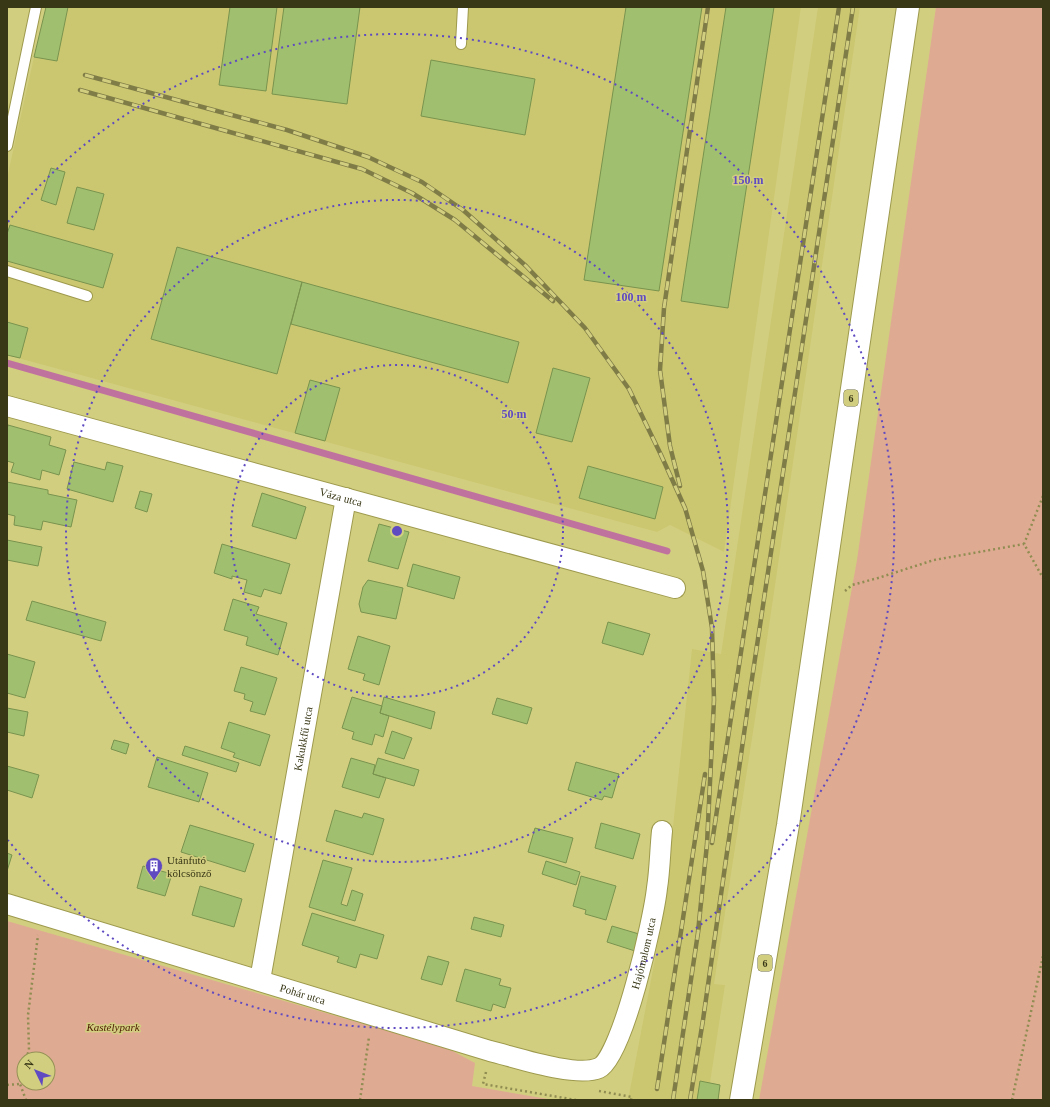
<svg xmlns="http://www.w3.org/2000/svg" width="1050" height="1107" viewBox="0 0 1050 1107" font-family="'Times New Roman',serif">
<rect width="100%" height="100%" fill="#d2ce80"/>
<!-- built -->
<path fill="#cbc770" d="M68,7H801L724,552L670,525L657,532L7,355V178L34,57L57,61Z
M818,7H860L762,674L714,984L725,985L710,1083L720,1085L718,1100H628L655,959L669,864L692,649L721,654Z"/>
<!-- green -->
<path fill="#dfaa92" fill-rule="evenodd" d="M936,7H1043V1100H759L857,560Z
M7,921L447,1048L475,1063L472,1086L554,1100H7ZM24,1059H48V1083H24Z"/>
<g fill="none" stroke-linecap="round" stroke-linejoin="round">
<!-- stream -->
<path stroke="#c0729e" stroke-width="7" d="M7,363L667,551"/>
</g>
<!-- building -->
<path fill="#a1c06f" stroke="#79934e" d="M46,7H68L57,61L34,57Z
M230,7H277L266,91L219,85Z
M284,7H360L347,104L272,94Z
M626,7H702L659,291L584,280Z
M726,7H774L728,308L681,301Z
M431,60L535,79L525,135L421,116Z
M51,168L65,172L56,205L41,200Z
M77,187L104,194L94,230L67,223Z
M10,225L113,254L103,288L7,261V234Z
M177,247L302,282L277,374L151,339Z
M302,282L519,342L508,383L291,324Z
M7,322L28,328L20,358L7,355Z
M553,368L590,378L572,442L536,433Z
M310,380L340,388L325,441L295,433Z
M8,425L51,437L49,445L66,450L59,475L42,470L40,480L11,472L14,463L7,461V430Z
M74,462L105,470L107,462L123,466L113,502L67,489Z
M588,466L663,487L655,519L579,498Z
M7,482L48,490V494L77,500L71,527L43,521L41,530L14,525L15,516L7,514Z
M140,491L152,494L147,512L135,508Z
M262,493L306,507L296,539L252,526Z
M379,524L409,532L398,569L368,561Z
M7,540L42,547L38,566L7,560Z
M222,544L290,564L281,594L264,589L261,597L244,592L247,580L232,576V579L214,573Z
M413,564L460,577L454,599L407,586Z
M368,580L403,588L396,619L361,612L359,604L363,587Z
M233,599L259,607L256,614L287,623L278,655L246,645L248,637L224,630Z
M32,601L106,622L101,641L26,620Z
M608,622L650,634L643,655L602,643Z
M358,636L390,646L379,685L363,680L365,674L348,669Z
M7,654L35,662L25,698L7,693Z
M241,667L277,678L265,715L250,711L253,702L244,699L245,694L234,691Z
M352,697L382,706L380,713L389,716L383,737L375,734L372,745L352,739L354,732L342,728Z
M384,697L435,712L431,729L380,713Z
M497,698L532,708L527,724L492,714Z
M7,708L28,712L24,736L7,732Z
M229,722L270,735L260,766L233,757L235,753L221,748Z
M392,731L412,738L404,759L385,753Z
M114,740L129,744L126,754L111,749Z
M185,746L239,763L236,772L182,755Z
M157,757L208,773L199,802L148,787Z
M351,758L375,765L373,774L386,778L379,798L342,787Z
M378,758L419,770L414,786L373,774Z
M576,762L619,774L612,798L604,796L602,800L568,790Z
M7,766L39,775L32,798L7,790Z
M335,810L362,818L364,813L384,819L373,855L326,841Z
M601,823L640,834L633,859L595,848Z
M190,825L254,844L245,872L181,852Z
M535,828L573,838L566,863L528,852Z
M7,853L12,855L7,871Z
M323,860L352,868L341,904L347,906L352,890L363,894L355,921L309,907Z
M546,861L580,872L576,885L542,874Z
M143,866L172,874L165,896L137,888Z
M581,876L616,886L606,920L585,914L586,910L573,906Z
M200,886L242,899L234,927L192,915Z
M312,913L384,935L377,959L360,954L356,968L337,962L339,957L302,945Z
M474,917L504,925L501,937L471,929Z
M612,926L639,934L635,951L607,942Z
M428,956L449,962L442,985L421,979Z
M465,969L501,979L499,985L511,988L505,1008L493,1004L491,1011L456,1001Z
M700,1081L720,1085L718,1100H697Z"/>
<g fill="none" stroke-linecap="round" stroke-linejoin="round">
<defs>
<path id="lane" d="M461,44L463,7
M7,146L36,7
M7,271L87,296"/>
<g id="street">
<path id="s1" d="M7,406L675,588"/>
<path id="s2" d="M7,904L490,1051C515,1057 576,1078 599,1068C623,1057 654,917 657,888C660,869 660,850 662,831"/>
<path id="s3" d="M260,980L346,498"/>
</g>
<path id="primary" d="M741,1100L788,825L908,7"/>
</defs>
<!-- lane casing -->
<use href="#lane" stroke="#9e9a4d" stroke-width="12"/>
<!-- street casing -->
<use href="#street" stroke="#9e9a4d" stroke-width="22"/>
<!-- primary casing -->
<use href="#primary" stroke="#9e9a4d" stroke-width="24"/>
<!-- path -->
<path stroke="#908d52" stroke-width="2.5" stroke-dasharray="2 3" stroke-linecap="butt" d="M1043,496L1024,544L1043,578
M845,591L852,585L878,578L934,560L1024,544
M26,1059L29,1050L28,1015L38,935
M24,1065L20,1084L26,1100
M486,1072L483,1084L576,1100
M7,1085L20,1084
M599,1091L632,1097L631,1100
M360,1100L369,1037
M1012,1100L1043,956"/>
<!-- lane -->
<use href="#lane" stroke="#fff" stroke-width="10"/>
<!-- street -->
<use href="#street" stroke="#fff" stroke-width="20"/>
<!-- primary -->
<use href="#primary" stroke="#fff" stroke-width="22"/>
<defs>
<path id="rail" d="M85,75L287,130L368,157L422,182L463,210L526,266L585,328L629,389L661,455L685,508L703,571L712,628L714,700L707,844L698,932
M80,90L362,169L412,193L455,220L553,301
M680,486L670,446L660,370L664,308L708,7
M712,843L839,7
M657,1089L705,774
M673,1100L699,926
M690,1100L703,1020L750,692L853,7"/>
</defs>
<!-- rail casing -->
<use href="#rail" stroke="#7f7c47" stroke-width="4.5"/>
<!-- rail -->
<use href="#rail" stroke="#d2ce80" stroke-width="3" stroke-dasharray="9" stroke-linecap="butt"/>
</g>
<!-- distance rings -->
<g fill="none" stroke="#5f4ac2" stroke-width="2" stroke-dasharray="2 4">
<circle cx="397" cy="531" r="166"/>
<circle cx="397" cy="531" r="331"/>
<path d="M8 222A497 497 0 1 1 8 840"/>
</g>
<!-- icons -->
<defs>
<symbol id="building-pin" viewBox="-11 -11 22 30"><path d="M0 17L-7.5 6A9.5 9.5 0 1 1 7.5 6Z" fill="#5f4ac2" stroke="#d2ce80"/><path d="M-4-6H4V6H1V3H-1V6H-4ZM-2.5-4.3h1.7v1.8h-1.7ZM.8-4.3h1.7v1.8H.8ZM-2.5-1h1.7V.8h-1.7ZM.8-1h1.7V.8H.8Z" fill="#fff"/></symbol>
</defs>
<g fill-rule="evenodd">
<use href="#building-pin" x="144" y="856" width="20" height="27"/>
</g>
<g text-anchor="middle" stroke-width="3" stroke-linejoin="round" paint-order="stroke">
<!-- shield labels -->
<g fill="#d2ce80" stroke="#666436" stroke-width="1">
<rect x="844" y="390" width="14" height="16" rx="3"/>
<rect x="758" y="955" width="14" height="16" rx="3"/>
</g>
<g font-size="10" font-weight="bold" fill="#383716">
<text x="851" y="402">6</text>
<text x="765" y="967">6</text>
</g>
<!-- street labels -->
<g font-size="11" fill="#383716" stroke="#d2ce80">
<text dy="4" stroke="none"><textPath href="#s1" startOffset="346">Váza utca</textPath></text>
<text dy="4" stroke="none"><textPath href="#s3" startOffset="245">Kakukkfű utca</textPath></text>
<text dy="4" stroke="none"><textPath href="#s2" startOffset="741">Hajómalom utca</textPath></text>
<text dy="4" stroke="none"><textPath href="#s2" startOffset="309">Pohár utca</textPath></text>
</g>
<!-- poi labels -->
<g font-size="11" fill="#383716" stroke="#d2ce80" text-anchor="start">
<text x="167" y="864">Utánfutó<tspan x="167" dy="13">kölcsönző</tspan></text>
</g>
<!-- park labels -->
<g font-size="11" font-style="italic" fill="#4d1b00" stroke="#d2ce80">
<text x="113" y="1031">Kastélypark</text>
</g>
</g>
<circle cx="397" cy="531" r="6" fill="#5f4ac2" stroke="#d2ce80" stroke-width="2"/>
<g font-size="12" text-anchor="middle" font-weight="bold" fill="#5f4ac2" stroke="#d2ce80" stroke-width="3" stroke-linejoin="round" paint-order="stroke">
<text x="748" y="184">150 m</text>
<text x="631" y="301">100 m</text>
<text x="514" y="418">50 m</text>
</g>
<!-- border -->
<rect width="1050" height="1107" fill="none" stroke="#383716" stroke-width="16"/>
<!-- north arrow -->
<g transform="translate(36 1071) rotate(313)"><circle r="19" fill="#d2ce80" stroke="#949256"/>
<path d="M0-3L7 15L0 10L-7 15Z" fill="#5f4ac2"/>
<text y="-6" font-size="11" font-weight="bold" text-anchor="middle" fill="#383716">N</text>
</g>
</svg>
